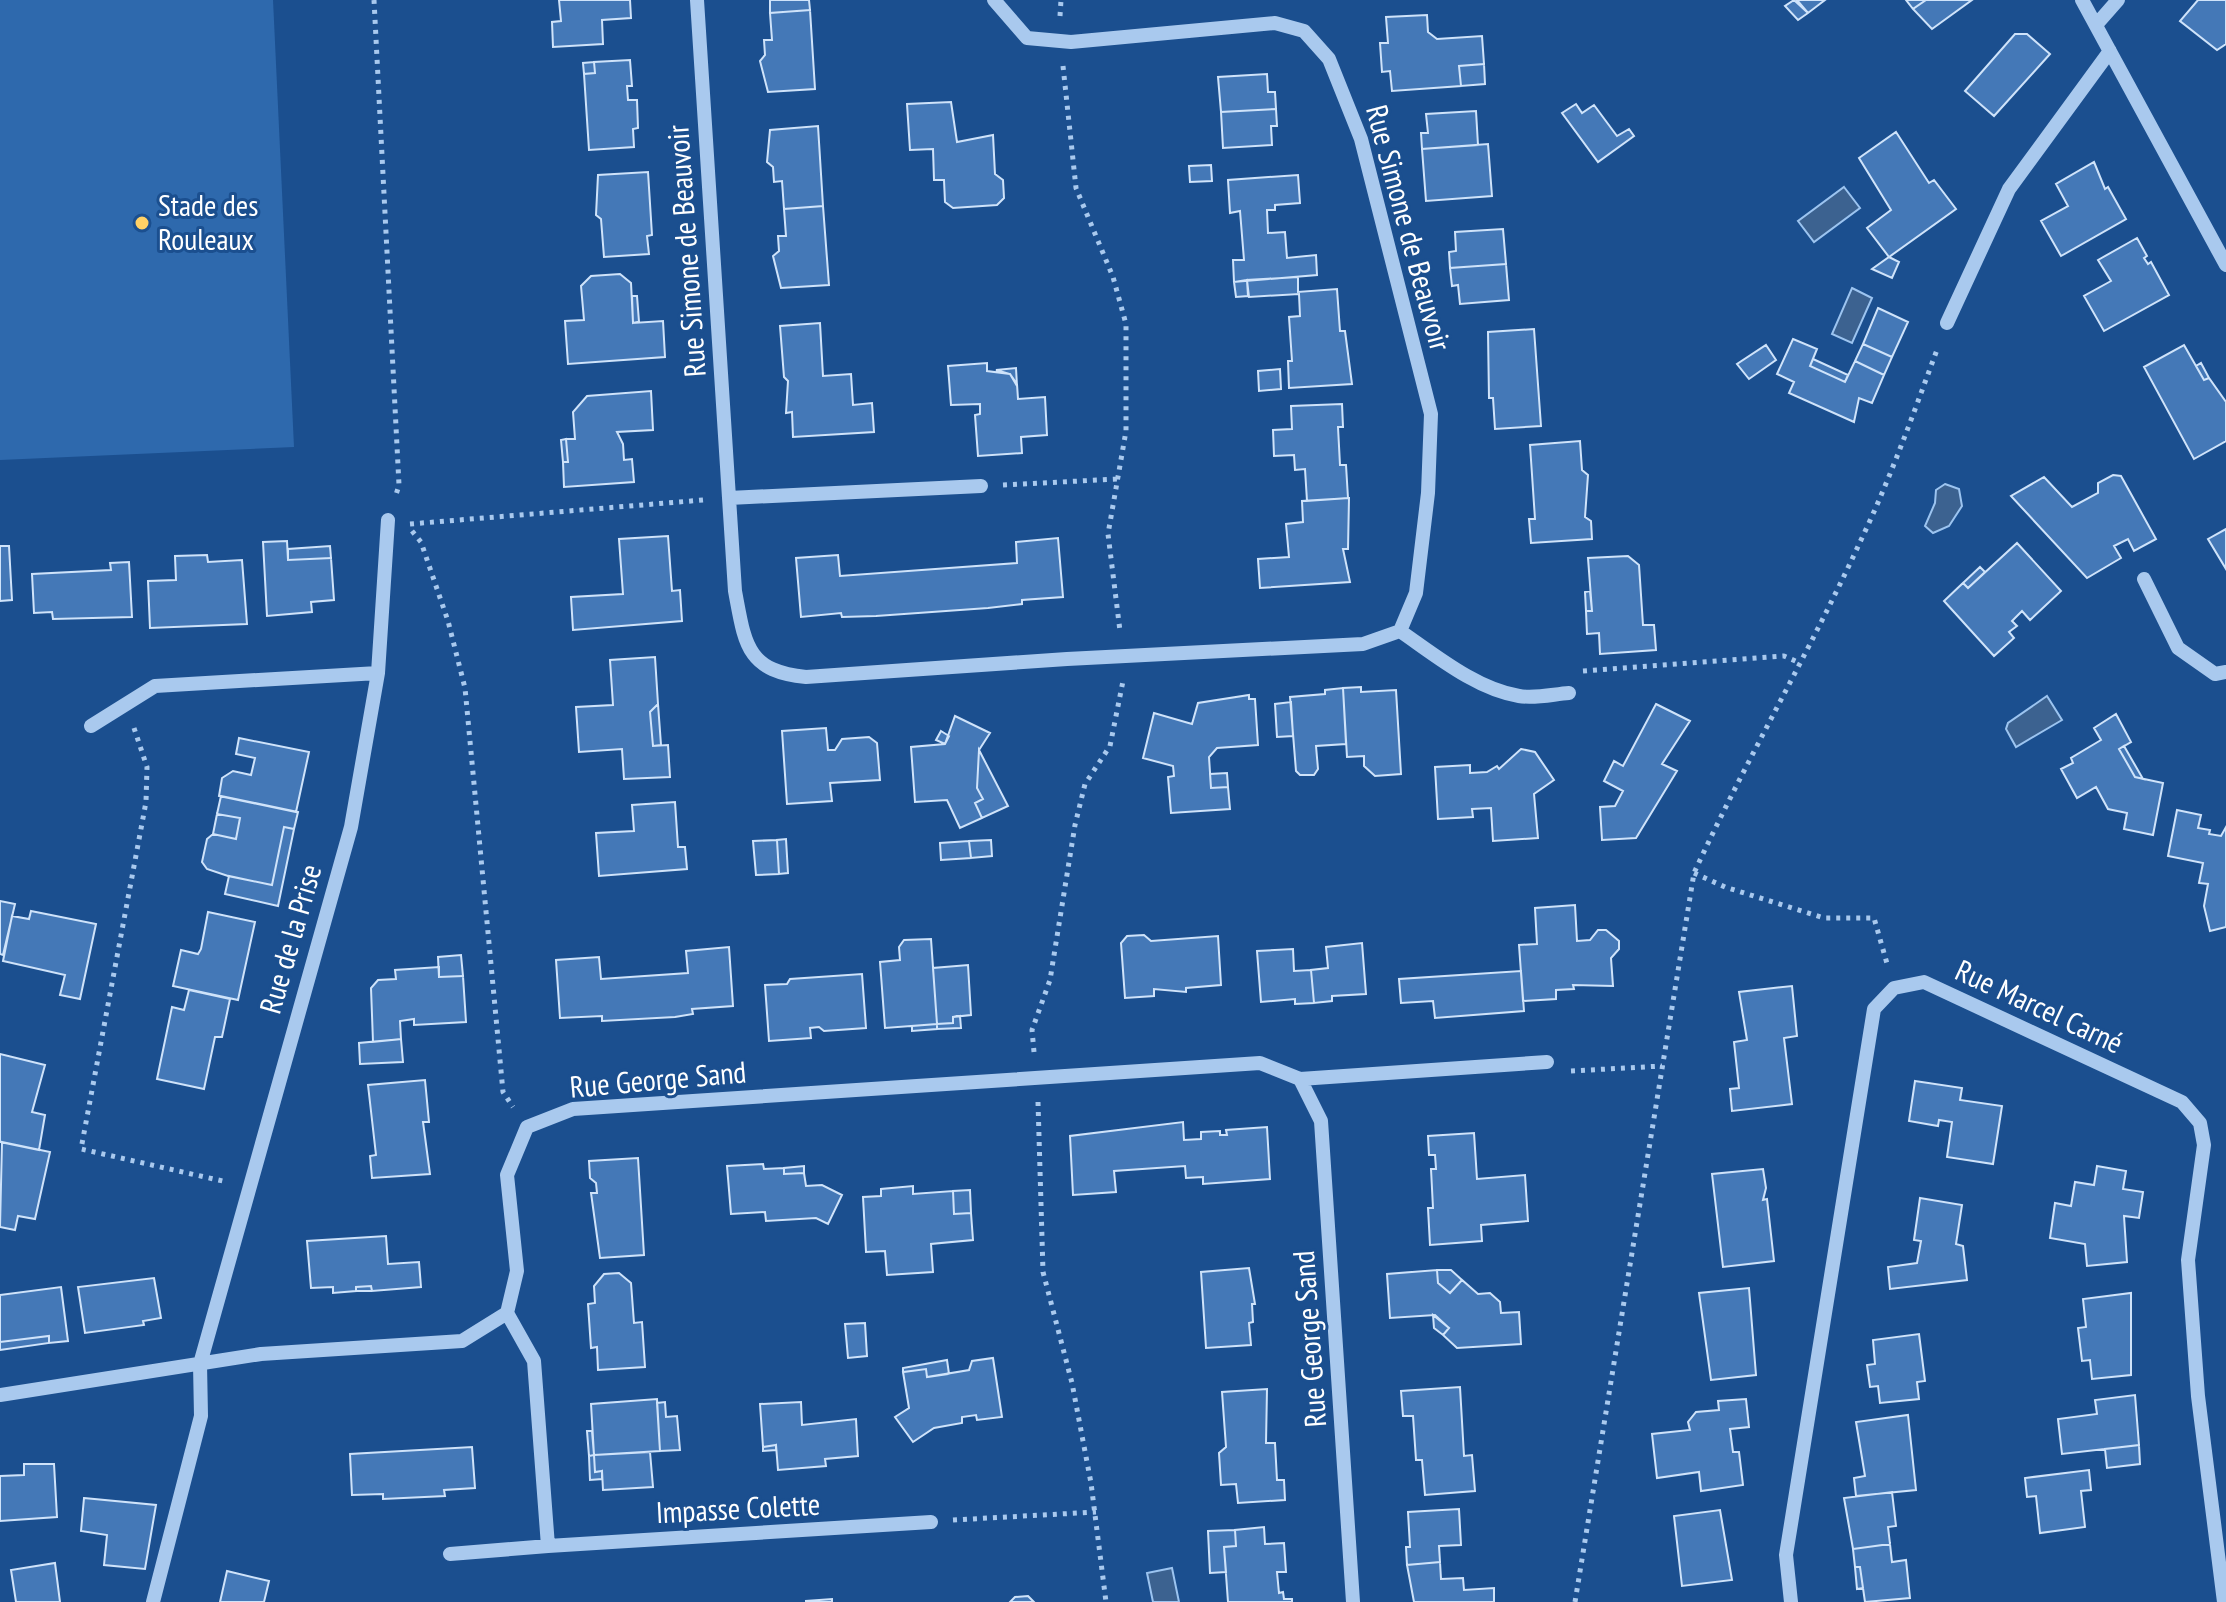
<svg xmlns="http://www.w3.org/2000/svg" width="2226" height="1602" viewBox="0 0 2226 1602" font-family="'PT Sans Narrow',sans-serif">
<rect width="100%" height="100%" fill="#1b4f8f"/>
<!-- green -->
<path fill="#2e69ad" d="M0,0H273L294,447L0,460Z"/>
<!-- water -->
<path fill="#3c6290" stroke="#9cc4f0" stroke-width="2" d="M1844,187L1860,208L1814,242L1798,221Z
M1852,288L1872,298L1852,343L1832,334Z
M1945,484L1959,489L1962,506L1949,526L1933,533L1925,526L1935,503L1936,490Z
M2047,696L2062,720L2016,747L2006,729L2008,723Z
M1172,1568L1179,1602H1153L1147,1573Z"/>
<!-- building -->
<path fill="#4478b7" stroke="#cfe3fa" stroke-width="2" d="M559,0H630L631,18L602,20L603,44L553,47L552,22L561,21Z
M770,0H809L810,10L770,13Z
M1794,0L1808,13L1798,20L1785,6Z
M1797,0H1825L1808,13Z
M1906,0H1926L1913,9Z
M1926,0H1972L1932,29L1913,9Z
M2198,0H2226V44L2217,50L2180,21Z
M810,10L815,89L768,92L760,61L765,55L764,40H772L770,13Z
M1427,15L1428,32L1437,39L1482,36L1484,64L1459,66L1461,86L1392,91L1390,71L1382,72L1380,43H1388L1386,17Z
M2015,34H2027L2050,54L1994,116L1965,91Z
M630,60L632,86H627L628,100H637L638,128L633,129L634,147L589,150L584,74L595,73L594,62Z
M594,62L595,73L584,74L583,63Z
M1484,64L1485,84L1461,86L1459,66Z
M1267,74L1268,92H1275L1276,109L1221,112L1218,77Z
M951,102L957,142L993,135L995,174L1003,180L1004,198L997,205L953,208L945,202L944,180H934L933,149L910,150L907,104Z
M1576,104L1582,113L1594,105L1617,136L1629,129L1634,136L1598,162L1562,113Z
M1276,109L1277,126H1271L1272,145L1223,148L1221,112Z
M1476,111L1478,145L1422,149L1421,133H1428L1426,114Z
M818,126L823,206L784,209L782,181L774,182L773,167L767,162L770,130Z
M1896,132L1929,183L1934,180L1956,209L1889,257L1867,228L1891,210L1859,158Z
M1488,144L1492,196L1426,201L1422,149Z
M2094,162L2105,189L2108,187L2126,219L2061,256L2041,221L2068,206L2056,184Z
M1211,165L1212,181L1190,182L1189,166Z
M648,172L652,235L647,236L649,254L604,257L601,219L596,215L598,175Z
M1298,175L1300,203L1275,205V210H1267L1268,233L1285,232L1287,258L1316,255L1317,275L1234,282L1233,260H1244L1240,211L1230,213L1228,180Z
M823,206L829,285L781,288L773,256L779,251L778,236H786L784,209Z
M1503,229L1506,264L1450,268L1449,252L1456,251L1455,232Z
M2137,238L2147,256L2144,258L2148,264L2151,262L2169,295L2104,331L2084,296L2111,281L2098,260Z
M1889,257L1899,262L1892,278L1872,269Z
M1506,264L1509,300L1460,304L1458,285L1452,286L1450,268Z
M620,274L631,283L633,323L663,321L665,357L568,364L565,321L584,320L581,286L591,276Z
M1298,277V292L1337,289L1340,331H1345L1352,384L1289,388L1288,361H1292L1289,317L1300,316L1299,294L1249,297L1247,280Z
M1247,280L1248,296L1236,297L1234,282Z
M632,296H637L639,322L633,323Z
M1878,308L1908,322L1892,357L1863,344Z
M820,323L823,376L851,374L853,405L872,403L874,432L793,437L792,412L786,413L788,381L784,377L780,326Z
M1534,329L1541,426L1495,429L1493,398H1489L1488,332Z
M1793,339L1817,349L1810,366L1845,382L1855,361L1884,375L1872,403L1859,398L1854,422L1789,393L1794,382L1777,374Z
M1863,344L1892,357L1884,375L1855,361Z
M1766,345L1776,360L1749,379L1737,364Z
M2184,345L2204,380L2209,378L2226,402V441L2194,459L2144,367Z
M1813,359L1848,375L1845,382L1810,366Z
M987,363V371L1010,374L1017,384L1018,399L1045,397L1047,435L1021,437L1022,453L978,456L975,415L980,414V404L951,405L948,366Z
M2201,363L2209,378L2204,380L2196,366Z
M1016,368L1017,386L1010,374L996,370Z
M1280,369L1281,389L1259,391L1258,371Z
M651,391L653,430L617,432L623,444L624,460L632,459L634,482L564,487L563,462H568L566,439H575L573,412L587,396Z
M1342,404L1343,427H1338L1340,465H1346L1348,498L1307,501L1305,469L1295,470L1294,455L1274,456L1273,430L1292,429L1291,406Z
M566,439L568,462H563L561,440Z
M1580,441L1582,470L1588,475L1585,517L1591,521L1592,539L1531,543L1529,519H1535L1530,445Z
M2113,475L2121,476L2156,539L2134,551L2128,539L2114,546L2121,558L2087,578L2011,496L2044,477L2072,507L2098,493V483Z
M1349,498L1348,549H1343L1350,582L1260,588L1258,559L1289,557L1286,524L1303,522L1302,501Z
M2226,529V569L2208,539Z
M668,536L672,591L680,590L682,621L573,630L571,597L623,594L619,539Z
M1058,538L1063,597L1022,600V604L988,608L876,616L842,617L841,613L801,617L796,558L838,555L840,576L1017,563L1016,542Z
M287,541L288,560L331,558L334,600L311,602L312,612L267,616L263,542Z
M2017,543L2061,591L2030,620L2022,611L2012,621L2017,626L2009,632L2014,638L1994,656L1944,601L1963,583L1968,588Z
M0,546H9L12,600L0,601Z
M330,546L331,558L288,560V549Z
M207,555L208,562L242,560L247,624L150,628L148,581L176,580L175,556Z
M1628,556L1639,565L1643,625H1654L1656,650L1600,654L1599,633L1587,634L1586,611H1592L1588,558Z
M129,562L132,617L53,619L52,612L34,613L32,574L111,570L110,563Z
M1980,567L1985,572L1968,588L1963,583Z
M1590,591L1592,611H1586L1585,592Z
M655,657L658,704L650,712L653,746L668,745L670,777L624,779L622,749L579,752L576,707L613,705L610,660Z
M1361,687V692L1396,690L1401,774L1375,776L1364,766V756L1347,757L1343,688Z
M1343,688L1346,744L1316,746L1318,769L1314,775H1300L1296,771L1290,697L1325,694V690Z
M1249,695V699H1255L1258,745L1217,748L1209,757L1211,788L1228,787L1230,809L1171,813L1168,777L1174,776L1173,766L1143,758L1154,713L1192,724L1198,703Z
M1291,702L1293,736L1277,737L1275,704Z
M658,704L661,745L653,746L650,712Z
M1656,704L1690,721L1662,764L1677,771L1636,838L1602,840L1600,807L1615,806L1623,791L1604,781L1614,761L1623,766Z
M2116,714L2131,742L2119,749L2135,777L2163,783L2153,835L2124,829L2127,813L2108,809L2096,787L2077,798L2061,769L2073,763L2071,758L2101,740L2094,728Z
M955,716L990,733L979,750L977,788L983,799L975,803L982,818L960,828L947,800L915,802L911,747L945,744Z
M826,728L828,750H835L842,739L869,737L877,743L880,780L830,783L832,801L787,804L782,731Z
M941,731L949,736L945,744L936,740Z
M239,738L309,752L296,812L219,796L222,778L233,771L251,775L255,758L236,754Z
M2124,746L2143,779L2135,777L2119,749Z
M1521,749L1535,752L1554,780L1534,794L1538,838L1493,841L1491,808L1472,809L1473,817L1438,819L1435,767L1470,765V773L1487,772L1497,766L1499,769Z
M979,750L1008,806L982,818L975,803L983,799L977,788Z
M1227,773L1228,787L1211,788L1210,774Z
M221,796L298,812L294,829L284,827L272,885L228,876L207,869L202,862L207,839L213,834L236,839L240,818L217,814Z
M675,802L678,847H685L687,869L599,876L596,833L634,831L632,805Z
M2177,810L2201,815L2198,828L2210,830L2209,834L2221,836L2226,827V927L2210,931L2204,906L2208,884L2199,883L2203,863L2168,856Z
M217,814L240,818L236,839L213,834Z
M284,827L294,829L278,906L225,894L229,876L272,885Z
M786,839L788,873L779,874L777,840Z
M777,840L779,874L756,875L753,841Z
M991,840L992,856L971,858L969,841Z
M969,841L971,858L941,860L940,843Z
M0,901L15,904L3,955L0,954Z
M1575,905L1577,941L1590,940L1598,930H1606L1619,941V949L1611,958L1613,986L1573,985L1574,989L1556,990V999L1523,1001L1519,945L1537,944L1535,908Z
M31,911L96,924L80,999L60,995L65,975L3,961L12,916L29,919Z
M208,912L255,922L238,1000L173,986L181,950L198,954L201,949Z
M1144,935L1151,941L1218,936L1221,985L1186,988V992L1154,989V996L1125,998L1121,943L1127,936Z
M931,939L937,1024L885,1028L880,962L900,960L899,947L904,940Z
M1362,943L1366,994L1332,996V1001L1314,1003L1311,970L1328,968L1326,947Z
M729,947L733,1006L692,1009L693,1014L675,1017L602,1021V1016L560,1018L556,960L599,957L601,979L688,973L686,951Z
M1293,949L1294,971L1311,970L1314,1003L1295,1004V999L1261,1002L1257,951Z
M461,955L463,976L439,977L438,957Z
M968,965L971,1015L953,1017V1023L937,1024L933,968Z
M439,967V977L463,976L466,1022L414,1025V1019L400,1021L401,1039L373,1042L371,988L378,980L396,979L395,970Z
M1521,971L1524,1011L1435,1018L1433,1001L1401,1003L1399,979Z
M862,974L866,1028L824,1031L819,1027L810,1028L811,1038L769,1041L765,985L787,984L790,979Z
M1792,986L1797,1036L1784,1038L1792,1104L1732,1111L1730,1089L1739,1088L1734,1042L1747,1040L1739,992Z
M189,990L230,999L222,1037H215L204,1089L157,1079L172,1007L184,1010Z
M960,1016L961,1028L937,1029V1024L953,1023V1017Z
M937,1024V1029L912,1031V1026Z
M401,1039L403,1062L360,1064L359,1043Z
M0,1054L45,1065L32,1112L45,1115L39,1150L0,1142Z
M425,1080L429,1122H423L430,1174L372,1178L370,1156L376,1155L368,1085Z
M1915,1081L1962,1088L1960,1100L2002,1106L1993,1164L1947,1157L1952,1122L1939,1120L1938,1126L1909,1121Z
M1183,1122L1184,1140L1201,1139V1132L1220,1131V1135H1227L1226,1130L1267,1127L1270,1179L1203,1184V1177L1186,1178L1185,1166L1114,1171L1116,1192L1073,1195L1070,1136Z
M1474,1133L1477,1179L1525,1175L1528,1221L1481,1225L1482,1241L1430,1245L1428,1208H1433L1431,1169H1436L1435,1155H1429L1428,1136Z
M2,1142L50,1152L35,1219L18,1216L15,1230L0,1227Z
M638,1158L644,1255L600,1258L591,1193H597L596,1183L590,1178L589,1161Z
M763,1164L764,1169L784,1168V1174L804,1173L806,1186L822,1185L842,1195L828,1224L816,1218L766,1221L765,1212L731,1214L727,1166Z
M804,1166V1173L784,1174V1168Z
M2097,1166L2126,1171L2123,1189L2143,1192L2139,1218L2124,1216L2127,1262L2087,1266L2085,1244L2050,1238L2055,1203L2071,1206L2075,1182L2094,1185Z
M1763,1169L1766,1188L1763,1200L1767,1199L1774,1261L1723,1267L1712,1174Z
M913,1186V1194L953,1191L954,1214L971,1213L973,1240L931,1244L933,1272L887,1275L885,1251L866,1252L863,1197L881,1196V1189Z
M970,1190L971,1213L954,1214L953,1191Z
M1920,1198L1962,1205L1956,1244L1963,1246L1967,1280L1890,1289L1888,1267L1917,1263L1921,1241L1914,1240Z
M386,1236L388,1264L419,1262L421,1287L372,1291L371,1286L356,1287V1291L333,1293V1287L311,1288L307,1241Z
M1249,1268L1255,1304H1252L1253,1322L1249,1323L1251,1345L1206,1348L1201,1272Z
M1437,1270L1438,1283L1450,1293L1462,1280L1478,1294L1490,1293L1500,1302L1501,1313L1519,1312L1521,1344L1457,1348L1443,1335L1449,1328L1435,1315L1390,1318L1387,1274Z
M1437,1270H1451L1462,1280L1450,1293L1438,1283Z
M619,1273L631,1283L634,1323L642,1322L645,1367L598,1370L597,1347L591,1348L588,1304L595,1303L594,1286L604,1274Z
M154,1278L161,1318L143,1321L144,1325L85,1333L78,1287Z
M371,1286L372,1291H356V1287Z
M61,1287L68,1341L49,1343V1336L0,1342V1295Z
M1749,1288L1756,1375L1711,1380L1699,1293Z
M2131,1293V1375L2092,1379L2090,1360L2082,1361L2078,1328L2086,1327L2083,1299Z
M1433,1315L1449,1328L1443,1335L1434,1328Z
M865,1323L867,1356L848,1358L845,1324Z
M1919,1334L1925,1381L1917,1382L1919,1399L1880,1403L1878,1386L1870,1387L1867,1365L1875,1364L1873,1340Z
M49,1336V1343L0,1350V1342Z
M993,1358L1002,1417L977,1420L976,1415L962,1417V1423L934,1428L913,1442L895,1417L909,1408L903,1372L926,1369L927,1377L969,1370L972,1361Z
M947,1360L949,1374L927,1377L926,1369L903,1372V1368Z
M1460,1387L1464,1456L1472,1455L1475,1491L1425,1495L1422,1460H1416L1413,1416H1403L1401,1391Z
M1267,1389L1266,1443H1275L1277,1480H1284L1285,1500L1238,1503L1236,1484L1221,1485L1219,1453L1226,1447L1222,1392Z
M2135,1395L2139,1445L2062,1454L2058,1419L2097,1414L2095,1400Z
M657,1399L660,1451L594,1455L591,1404Z
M1746,1399L1749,1427L1730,1429L1733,1452H1739L1743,1485L1701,1491L1699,1472L1657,1478L1652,1434L1690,1430L1688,1422L1696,1412L1719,1410L1718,1401Z
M665,1402L666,1417L677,1416L680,1450L660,1451L657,1403Z
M801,1402L802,1425L856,1419L858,1456L825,1459L826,1466L778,1470L776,1445L763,1447L760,1404Z
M1908,1415L1916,1490L1856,1496L1854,1478L1865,1476L1856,1422Z
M587,1431H592L594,1455L589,1456Z
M776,1445V1450L763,1451V1447Z
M2139,1445L2140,1464L2107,1468L2105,1449Z
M472,1447L475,1488L444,1490L445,1496L383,1499V1494L352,1495L350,1454Z
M650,1452L653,1487L603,1490L602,1471L595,1472L594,1455Z
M594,1455L595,1472L602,1471V1479L590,1480L589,1456Z
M24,1464H54L57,1517L0,1521V1476L24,1475Z
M2089,1470L2091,1490L2081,1491L2085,1527L2040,1533L2036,1496L2027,1497L2025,1478Z
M1892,1492L1896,1526L1888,1527L1890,1544L1853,1549L1844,1498Z
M84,1498L156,1505L145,1569L104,1565L107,1535L81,1531Z
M1459,1509L1461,1545L1439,1546L1440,1562L1407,1565L1406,1547H1410L1408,1512Z
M1720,1510L1732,1580L1682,1586L1674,1516Z
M1264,1527L1265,1544L1284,1543L1286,1572H1277L1279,1593L1283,1592L1284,1599H1292V1602H1228L1224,1547L1236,1546L1235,1530Z
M1235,1530L1236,1546L1224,1547L1226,1572L1210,1573L1208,1531Z
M1890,1544L1892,1562L1906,1560L1910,1598L1865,1602L1860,1567H1855L1853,1549Z
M1440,1562L1441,1579L1463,1578L1464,1590L1494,1588V1602H1414L1407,1565Z
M55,1563L60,1602H16L11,1570Z
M1855,1567H1860L1863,1588L1857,1589Z
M227,1571L269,1581L264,1602H220Z
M1028,1596L1034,1602H1010L1015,1597Z
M832,1599V1602H806V1601Z"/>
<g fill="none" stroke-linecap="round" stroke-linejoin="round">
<!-- path -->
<path stroke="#a9c9ee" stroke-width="5" stroke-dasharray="4 6" stroke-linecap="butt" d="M374,0L399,485L395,498
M1060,16L1061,0
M1063,66L1076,188L1113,277L1126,324V431L1108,534L1120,631
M1003,485L1118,479
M410,524L703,500
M412,531L421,542L448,621L465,688L503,1092L513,1107
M1583,671L1784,656L1800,663
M134,728L147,767L146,802L81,1149L227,1182
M1694,873L1725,887L1824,918H1874L1888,967
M1034,1052L1032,1030L1050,980L1075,825L1085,784L1110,746L1123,681
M1571,1071L1662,1066
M1038,1102L1043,1272L1072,1383L1091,1483L1106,1602
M953,1520L1096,1512
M1575,1602L1694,873C1746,760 1809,653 1861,540C1891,477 1914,412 1938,347"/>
<!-- minor -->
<path stroke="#a9c9ee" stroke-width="14" d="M697,0L735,591C745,644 746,671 806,677L1067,659L1363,644L1400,631L1416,593L1428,493L1431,414L1361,139L1329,59L1304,31L1275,23L1071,42L1027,38L994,0
M2082,0L2226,265
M2096,25L2118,0
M1947,323L2009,189L2110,51
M729,498L981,486
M2144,579L2178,648L2215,674L2226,672
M1400,631C1435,655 1476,689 1519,696C1535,699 1554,694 1569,693
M91,726L155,686L378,673
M1300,1079L1547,1062
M507,1313L534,1361L548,1546L931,1522
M0,1395L261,1354L462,1341L507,1313L517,1271L507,1175L527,1127L573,1109L1260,1063L1300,1079L1321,1121L1353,1602
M450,1554L548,1546
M153,1602L201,1416L200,1364L351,827L378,673L388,520
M1791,1602L1786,1555L1874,1009L1894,988L1924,982L2182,1102L2200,1123L2204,1145L2188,1260L2198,1396L2224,1602"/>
</g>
<!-- markers -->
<circle fill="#ffd166" stroke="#1b4f8f" stroke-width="3" cx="142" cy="223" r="8"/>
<g text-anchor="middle" stroke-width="6" stroke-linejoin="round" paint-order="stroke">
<!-- poi labels -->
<g font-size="30" fill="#fff" stroke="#1b4f8f" text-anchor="start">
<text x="158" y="216">Stade des<tspan x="158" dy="34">Rouleaux</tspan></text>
</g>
<!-- street labels -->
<g font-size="30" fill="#fff" stroke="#1b4f8f">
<text transform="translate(1408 228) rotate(75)" y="10">Rue Simone de Beauvoir</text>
<text transform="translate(687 251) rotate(-94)" y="10">Rue Simone de Beauvoir</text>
<text transform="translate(291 939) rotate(-74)" y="10">Rue de la Prise</text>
<text transform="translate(2039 1007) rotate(25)" y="10">Rue Marcel Carné</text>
<text transform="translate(658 1080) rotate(-5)" y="10">Rue George Sand</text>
<text transform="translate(1310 1339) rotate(-94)" y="10">Rue George Sand</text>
<text transform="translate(738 1509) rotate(-3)" y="10">Impasse Colette</text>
</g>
</g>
</svg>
